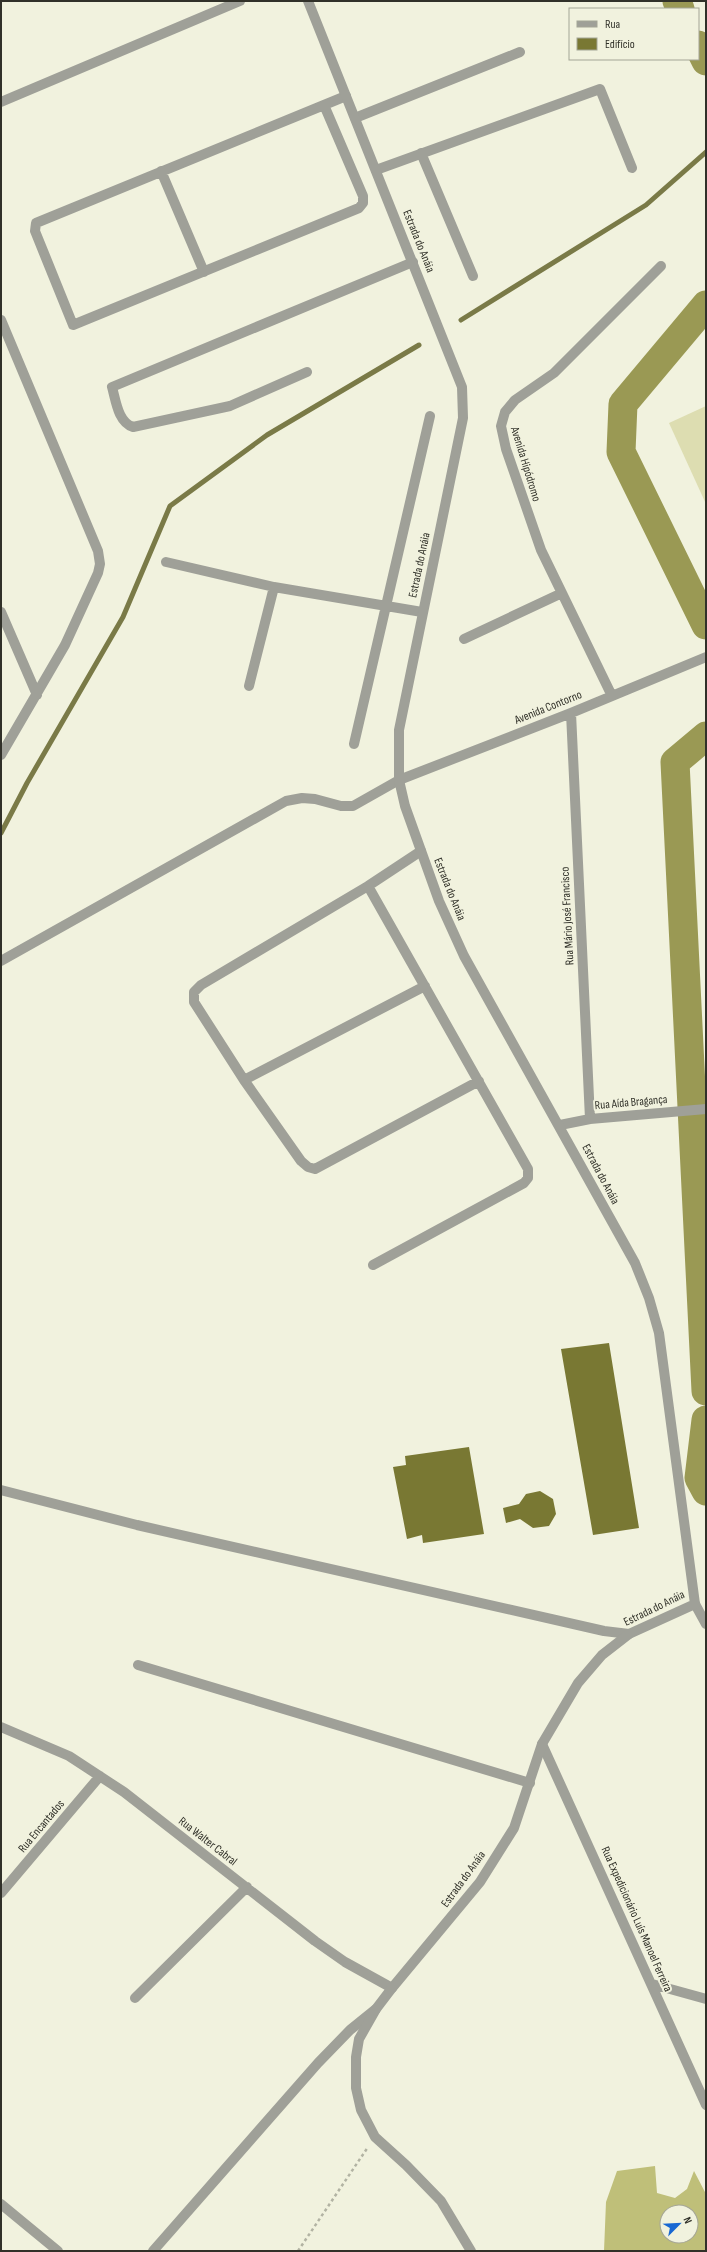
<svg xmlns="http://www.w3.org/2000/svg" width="707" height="2252" viewBox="0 0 707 2252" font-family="'Sofia Sans Condensed',sans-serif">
<rect width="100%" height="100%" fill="#f1f2de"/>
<!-- green -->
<path fill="#ddddb1" d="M706,406V504L669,423Z"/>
<!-- forest -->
<path fill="#bfbf79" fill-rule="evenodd" d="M655,2166L657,2193L675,2198L687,2189L694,2171L706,2194V2251H604L606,2202L617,2171ZM667,2212H691V2236H667Z"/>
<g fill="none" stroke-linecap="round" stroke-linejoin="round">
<!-- stream -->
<path stroke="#7a7a47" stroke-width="5" d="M461,320L646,205L706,152
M1,833L27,783L123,617L170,506L267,435L419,345"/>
<!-- river -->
<path stroke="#9a9954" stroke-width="29" d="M677,1L680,9
M698,45L706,61
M706,305L623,404L621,452L706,625
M706,736L675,762L706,1391
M706,1420L699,1478L706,1491"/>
</g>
<!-- building -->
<path fill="#797833" d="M609,1343L639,1528L593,1535L561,1349Z
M469,1447L484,1534L423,1543L422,1535L407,1539L393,1467L406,1465L405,1456Z
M540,1491L553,1499L556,1514L549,1526L533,1528L520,1519L506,1523L503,1508L519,1504L526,1494Z"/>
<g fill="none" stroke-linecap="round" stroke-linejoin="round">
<!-- path -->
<path stroke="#b2b3a3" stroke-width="2.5" stroke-dasharray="3 3" stroke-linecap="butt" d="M298,2251L368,2147"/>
<!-- service -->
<path stroke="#9fa098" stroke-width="10" d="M355,118L520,52
M421,153L473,276
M376,170L600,89L632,168"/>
<!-- minor -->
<path stroke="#9fa098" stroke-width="10" d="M1,102L240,1
M324,105L363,196V203L359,208L73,325L35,231L36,223L324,105L346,96
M161,171L204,272
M1,320L98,551L100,564L98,573L65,645L1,755
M307,372L230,406L133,427C118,422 116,401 112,387L413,262
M166,562L274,587L422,612
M1,612L37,695
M464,639L562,593
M249,686L274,587
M612,696L541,550L506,449L501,426L505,412L515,400L554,373L661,266
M571,713L590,1119
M354,744L430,416
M421,851L368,886L201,985L194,992V1002L244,1080L425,986
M368,886L528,1169V1178L524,1183L373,1265
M1,961L286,801L302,798L315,799L341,806H353L399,780L571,713L706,657
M244,1080L301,1161L308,1167L315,1169L479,1081
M560,1125L590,1119L706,1109
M1,1490L137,1525L604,1631L629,1634
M695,1604L706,1624
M138,1665L530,1783
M1,1727L69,1756L124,1792L315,1941L345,1962L392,1988
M542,1744L706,2105
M1,1893L100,1776
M652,1984L706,1999
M135,1998L247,1887
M1,2204L58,2251
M153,2251L318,2063L350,2030L376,2009"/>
<!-- tertiary -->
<path stroke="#9fa098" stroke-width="10" d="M308,1L462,387L463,418L399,730V780L405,806L439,901L464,956L635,1263L649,1298L659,1333L695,1604L629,1634L602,1655L578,1683L542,1744L514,1828L480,1882L392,1988L376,2009L359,2039L356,2057V2088L361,2110L375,2137L406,2165L441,2201L471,2251"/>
</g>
<g text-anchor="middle" stroke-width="4" stroke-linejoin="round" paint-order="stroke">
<!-- street labels -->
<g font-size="12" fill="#313129" stroke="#f1f2de">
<text transform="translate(419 241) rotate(68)" y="4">Estrada do Anáia</text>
<text transform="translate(526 464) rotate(73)" y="4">Avenida Hipódromo</text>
<text transform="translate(419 565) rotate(-78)" y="4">Estrada do Anáia</text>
<text transform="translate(548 707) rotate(-22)" y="4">Avenida Contorno</text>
<text transform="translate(450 889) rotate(68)" y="4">Estrada do Anáia</text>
<text transform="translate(567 916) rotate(-93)" y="4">Rua Mário José Francisco</text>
<text transform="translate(631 1102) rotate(-5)" y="4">Rua Aída Bragança</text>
<text transform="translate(601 1174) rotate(62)" y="4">Estrada do Anáia</text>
<text transform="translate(654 1608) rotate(-26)" y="4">Estrada do Anáia</text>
<text transform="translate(41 1826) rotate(-50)" y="4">Rua Encantados</text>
<text transform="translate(208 1841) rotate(38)" y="4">Rua Walter Cabral</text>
<text transform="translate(463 1879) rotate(-54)" y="4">Estrada do Anáia</text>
<text transform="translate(637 1919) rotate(66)" y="4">Rua Expedicionário Luís Manoel Ferreira</text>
</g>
</g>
<!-- border -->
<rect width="707" height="2252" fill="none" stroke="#313129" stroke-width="4"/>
<!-- legend -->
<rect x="569" y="8" width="130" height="52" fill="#f1f2de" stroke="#a4a596"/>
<rect x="577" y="21" width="20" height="6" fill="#9fa098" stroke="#a4a596"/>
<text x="605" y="28" font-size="12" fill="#313129">Rua</text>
<rect x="577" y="38" width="20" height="12" fill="#797833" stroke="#a4a596"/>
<text x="605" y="48" font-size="12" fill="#313129">Edifício</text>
<!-- north arrow -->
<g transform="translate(679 2224) rotate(66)"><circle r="19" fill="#f1f2de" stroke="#a4a596"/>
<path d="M0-3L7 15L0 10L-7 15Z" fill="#1868d2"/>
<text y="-6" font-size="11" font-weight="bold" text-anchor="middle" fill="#313129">N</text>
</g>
</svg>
